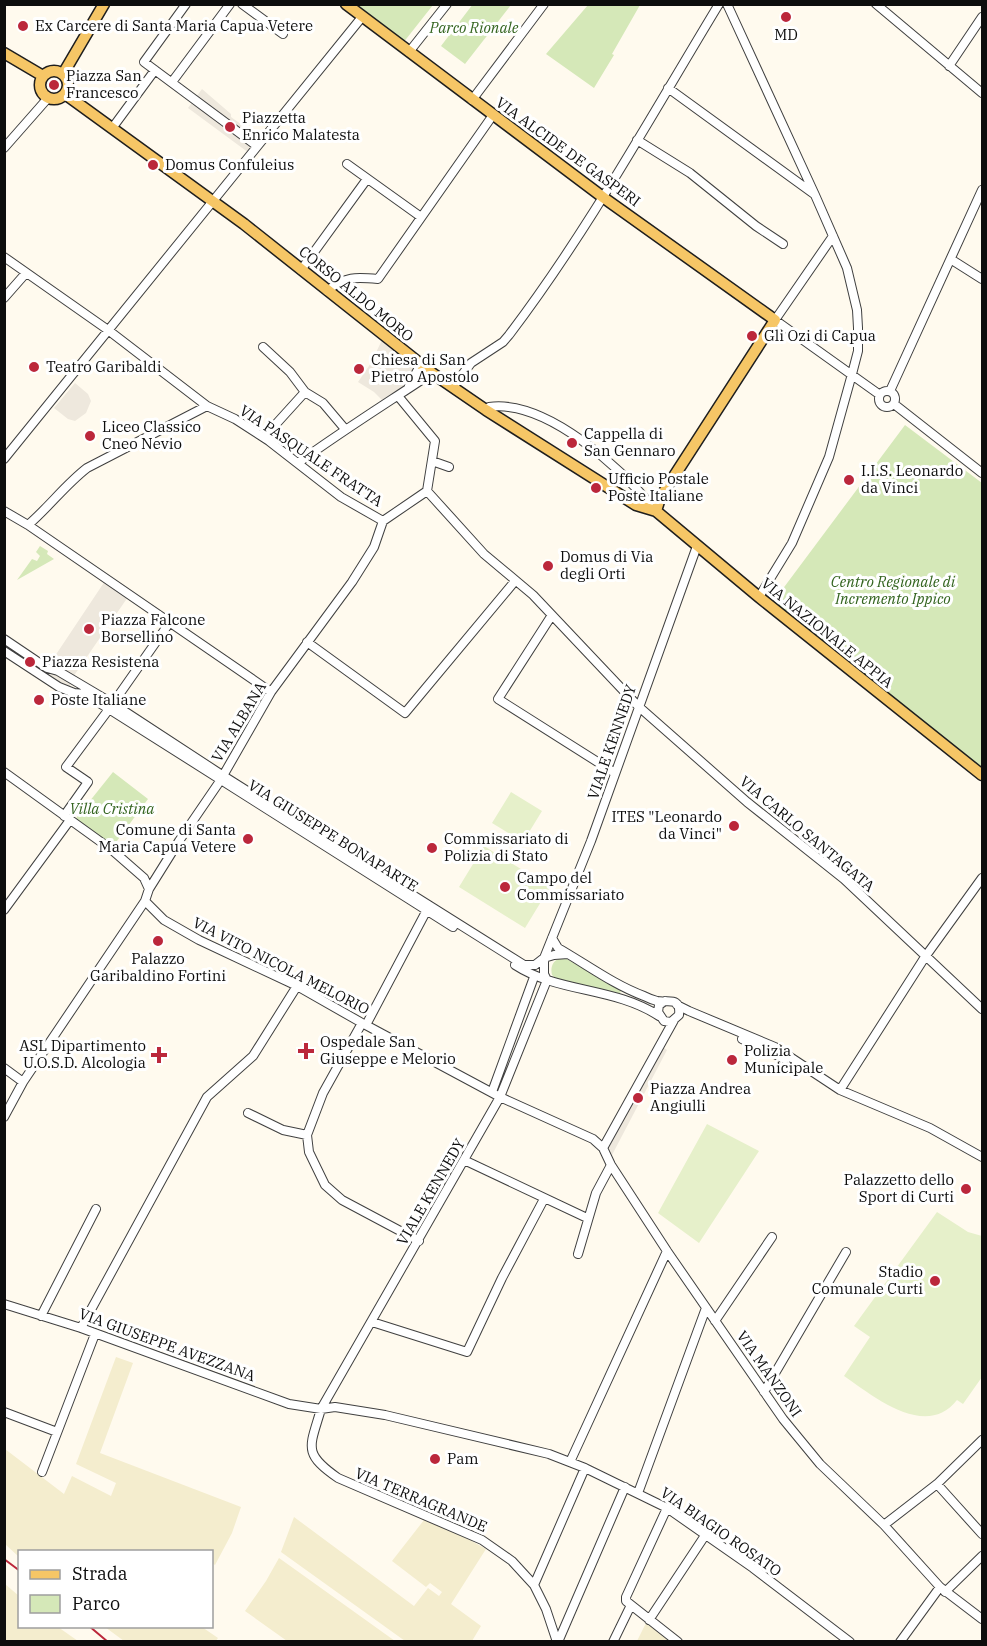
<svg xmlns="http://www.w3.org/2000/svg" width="987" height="1646" viewBox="0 0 987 1646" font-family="'IBM Plex Serif',serif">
<rect width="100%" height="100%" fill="#fffaee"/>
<!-- farmland -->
<path fill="#f4edce" d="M116,1357L133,1363L100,1453L241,1507L232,1533L215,1565L212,1563V1552H20L19,1557L5,1544V1449L64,1494L72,1476L111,1496L116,1483L76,1464Z
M294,1517L414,1606L428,1588L439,1596L442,1592L430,1583L426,1587L392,1561L424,1520L468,1539L486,1549L451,1604L481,1626L472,1641H405L281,1552Z
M279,1558L300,1573L395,1641H287L245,1611L266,1581Z
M5,1584L19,1596L20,1626L58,1627L78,1641H5Z
M646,1623L669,1641H637Z
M105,1627H202L218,1638L215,1642L124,1641Z"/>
<!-- green -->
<path fill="#d5e8b8" d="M473,4L511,5L465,64L441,46Z
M352,5H433L403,43Z
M588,5H640L612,54L614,55L594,88L546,54Z
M905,425L982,483V775L770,606Z
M40,546L48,551L47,554L54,559L17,580L32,559L37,561L40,556L36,552Z
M113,772L148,799L111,849L73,822Z
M561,958H565L619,989L621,992L618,994L558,980L552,975C550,967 553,960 561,958Z"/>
<!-- pitch -->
<path fill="#e6f0ca" d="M511,792L542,811L523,842L492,823Z
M484,846L550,887L525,928L459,887Z
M707,1124L759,1151L699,1243L658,1213Z
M937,1212L968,1232L982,1236V1377L963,1404L957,1400C926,1440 873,1396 844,1376L870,1337L854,1326Z"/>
<!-- plaza -->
<path fill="#eee8dd" d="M34 86a20 20 0 1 1 40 0a20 20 0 1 1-40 0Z
M202,89L231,114V117L260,138L249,153L188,108Z
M382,340L416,368L404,387L382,400L374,392L358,382L371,363Z
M75,383L88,394L91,401L86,413L75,421L68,419L54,408Z
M107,578L130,594L71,680L72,681L68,691L5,651L4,639L47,668Z
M663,1047L667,1050L612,1155L608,1145Z"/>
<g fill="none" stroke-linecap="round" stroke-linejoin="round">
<defs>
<path id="minor" d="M186,4L144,62L257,146
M242,4L283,34
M727,4L815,195L847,268L857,310L858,328V351L852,374L829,457L792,543L759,597
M876,4L982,93
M409,52L447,4
M949,66L982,17
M172,82L230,4
M668,88L814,194
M472,100L544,4
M113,127L155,70
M637,140L690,173L756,226L783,244
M4,148L48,98
M347,164L421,217
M833,236L775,320L880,395
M4,257L108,330L207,406L235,419L269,441L341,497L383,521
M952,260L982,279
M301,270L367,179
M327,291C345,276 356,277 378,279L493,115
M4,298L26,273
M263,347L290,372L305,392
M409,386L421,364
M453,387L471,363L503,342L509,335C588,231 651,116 719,4
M879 399a8 8 0 1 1 16 0a8 8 0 1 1-16 0Z
M890,391L982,190
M894,404L982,473
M486,410L489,407C547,399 622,469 656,511
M266,439L276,424L305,392L323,403L345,429
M4,459L362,17
M432,461L449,467
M298,463C342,431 387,403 432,373
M427,491L484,554L533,595L638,706L747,802L844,879L982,1009
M4,511L28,525C49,507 65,485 87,468L207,406
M28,525L271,692
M552,615L498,699L615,773
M4,639L47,668L58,671L112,703L222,775L524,965H535L544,958L591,841L697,546
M307,642L405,713L515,581
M4,651L59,687L74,693L85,694L109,709L170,622
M4,772L112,850L144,878L149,889
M64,816L88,782L66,767L109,709L453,927
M145,901L164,920L199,940L297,986L362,1023L500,1097L593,1139L603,1148L611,1165L667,1251L783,1419L820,1464L884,1525L940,1587L982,1619
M4,910L70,820
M552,938L558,948C586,964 614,985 644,996C648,998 653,1000 657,1001C668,1003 681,996 679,1015L671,1022L664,1021L658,1012L659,1005L665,1001
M515,965C558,993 615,987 659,1016
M547,980L500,1097L321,1409C310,1447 302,1453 338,1478L482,1540L512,1561L534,1585L546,1609L557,1642
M547,980L544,974V958L554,955L568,954
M677,1005L689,1011L775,1047L840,1090L930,1128L982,1157
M362,1023L323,1093L307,1135L309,1152L325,1185L342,1200L419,1241
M366,1025L429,906
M742,1039L785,1059
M4,1068L23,1082
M840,1090L925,957L982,878
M492,1092L534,977
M248,1113L283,1130L307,1135
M4,1117L23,1082L145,901L149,889L179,841L220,781L271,692L352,582L374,547L383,521L427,491L435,441L398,396
M603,1148L674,1020
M464,1160L587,1218
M578,1254L596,1193L611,1165
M4,1304L81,1328L289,1404L321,1409L335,1407L385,1415L549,1454L585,1468L667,1508L753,1568L850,1642
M41,1316L96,1209
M715,1321L772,1237
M372,1322L467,1352L502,1278L544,1199
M81,1328L207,1097L253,1056L297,986
M764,1392L846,1252
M4,1412L57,1432
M570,1462L667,1251
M42,1472L95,1334
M937,1484L982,1534
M638,1493L706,1308
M667,1508L626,1597V1601L678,1642
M884,1525L937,1484L982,1440
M534,1585L585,1468
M945,1592L982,1556
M649,1620L706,1534
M558,1642L625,1487
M613,1642L631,1605
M900,1642L940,1587"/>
<path id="major" d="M346,4L604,198L775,320L660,498L656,511
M4,53L43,76
M40 85a14 14 0 1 1 28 0a14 14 0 1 1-28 0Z
M63,74L104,4
M65,94L244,224L432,373L486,410L636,505L656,511L759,597L982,775"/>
</defs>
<!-- minor casing -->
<use href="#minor" stroke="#404040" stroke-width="10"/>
<!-- major casing -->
<use href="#major" stroke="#1e1e1e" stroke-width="13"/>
<!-- minor -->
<use href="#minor" stroke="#fff" stroke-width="8"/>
<!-- major -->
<use href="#major" stroke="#f6c666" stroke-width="10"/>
<!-- rail -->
<path stroke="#bb273b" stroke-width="2" d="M4,1559L20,1571
M89,1626L108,1642"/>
</g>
<!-- markers -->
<g fill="#bb273b" stroke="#fff" stroke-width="2">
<circle cx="786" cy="17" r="6"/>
<circle cx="23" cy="26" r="6"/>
<circle cx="54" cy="85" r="6"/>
<circle cx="230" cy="127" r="6"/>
<circle cx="153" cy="165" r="6"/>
<circle cx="752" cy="336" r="6"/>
<circle cx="34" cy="367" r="6"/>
<circle cx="359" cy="369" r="6"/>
<circle cx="90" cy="436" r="6"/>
<circle cx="572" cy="443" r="6"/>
<circle cx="849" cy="480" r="6"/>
<circle cx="596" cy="488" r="6"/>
<circle cx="548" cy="566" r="6"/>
<circle cx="89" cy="629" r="6"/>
<circle cx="30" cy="662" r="6"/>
<circle cx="39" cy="700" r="6"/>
<circle cx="734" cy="826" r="6"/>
<circle cx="248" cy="839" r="6"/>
<circle cx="432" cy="848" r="6"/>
<circle cx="505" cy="887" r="6"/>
<circle cx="158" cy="941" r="6"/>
<path d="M303 1042h6v6h6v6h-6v6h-6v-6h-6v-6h6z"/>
<path d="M156 1046h6v6h6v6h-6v6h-6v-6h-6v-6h6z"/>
<circle cx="732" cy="1060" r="6"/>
<circle cx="638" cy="1098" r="6"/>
<circle cx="966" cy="1189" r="6"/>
<circle cx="935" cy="1281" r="6"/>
<circle cx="435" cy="1459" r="6"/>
</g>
<g text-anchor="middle" stroke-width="6" stroke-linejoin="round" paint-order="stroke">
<!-- poi labels -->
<g font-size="15" fill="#0d0d0d" stroke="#fff" text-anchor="start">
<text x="35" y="31">Ex Carcere di Santa Maria Capua Vetere</text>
<text x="786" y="40" text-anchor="middle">MD</text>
<text x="66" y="81">Piazza San<tspan x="66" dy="17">Francesco</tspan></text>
<text x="242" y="123">Piazzetta<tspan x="242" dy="17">Enrico Malatesta</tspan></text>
<text x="165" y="170">Domus Confuleius</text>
<text x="764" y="341">Gli Ozi di Capua</text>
<text x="371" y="365">Chiesa di San<tspan x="371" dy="17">Pietro Apostolo</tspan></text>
<text x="46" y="372">Teatro Garibaldi</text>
<text x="102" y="432">Liceo Classico<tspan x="102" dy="17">Cneo Nevio</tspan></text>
<text x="584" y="439">Cappella di<tspan x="584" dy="17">San Gennaro</tspan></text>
<text x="861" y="476">I.I.S. Leonardo<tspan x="861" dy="17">da Vinci</tspan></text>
<text x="608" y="484">Ufficio Postale<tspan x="608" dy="17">Poste Italiane</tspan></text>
<text x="560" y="562">Domus di Via<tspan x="560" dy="17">degli Orti</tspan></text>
<text x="101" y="625">Piazza Falcone<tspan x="101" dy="17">Borsellino</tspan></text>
<text x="42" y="667">Piazza Resistena</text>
<text x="51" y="705">Poste Italiane</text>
<text x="722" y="822" text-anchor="end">ITES "Leonardo<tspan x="722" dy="17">da Vinci"</tspan></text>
<text x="236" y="835" text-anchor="end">Comune di Santa<tspan x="236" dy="17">Maria Capua Vetere</tspan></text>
<text x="444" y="844">Commissariato di<tspan x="444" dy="17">Polizia di Stato</tspan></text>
<text x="517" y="883">Campo del<tspan x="517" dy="17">Commissariato</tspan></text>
<text x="158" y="964" text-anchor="middle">Palazzo<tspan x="158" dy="17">Garibaldino Fortini</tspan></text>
<text x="320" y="1047">Ospedale San<tspan x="320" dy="17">Giuseppe e Melorio</tspan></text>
<text x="146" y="1051" text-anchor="end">ASL Dipartimento<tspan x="146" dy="17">U.O.S.D. Alcologia</tspan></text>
<text x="744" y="1056">Polizia<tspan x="744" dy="17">Municipale</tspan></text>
<text x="650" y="1094">Piazza Andrea<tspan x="650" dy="17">Angiulli</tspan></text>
<text x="954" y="1185" text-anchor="end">Palazzetto dello<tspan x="954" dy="17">Sport di Curti</tspan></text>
<text x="923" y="1277" text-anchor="end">Stadio<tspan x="923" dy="17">Comunale Curti</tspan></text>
<text x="447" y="1464">Pam</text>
</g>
<!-- park labels -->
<g font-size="15" font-style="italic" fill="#33641f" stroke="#fff">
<text x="474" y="33">Parco Rionale</text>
<text x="893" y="587">Centro Regionale di<tspan x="893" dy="17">Incremento Ippico</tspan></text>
<text x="112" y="814">Villa Cristina</text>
</g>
<!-- street labels -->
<g font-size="15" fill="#0d0d0d" stroke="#fff">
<text transform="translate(568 152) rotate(36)" y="5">VIA ALCIDE DE GASPERI</text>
<text transform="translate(356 294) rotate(39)" y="5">CORSO ALDO MORO</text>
<text transform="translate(311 456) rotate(34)" y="5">VIA PASQUALE FRATTA</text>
<text transform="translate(827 633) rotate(39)" y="5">VIA NAZIONALE APPIA</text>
<text transform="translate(239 722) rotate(-59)" y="5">VIA ALBANA</text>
<text transform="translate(612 742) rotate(-71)" y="5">VIALE KENNEDY</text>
<text transform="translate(807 834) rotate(40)" y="5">VIA CARLO SANTAGATA</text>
<text transform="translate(333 836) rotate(32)" y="5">VIA GIUSEPPE BONAPARTE</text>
<text transform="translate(281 966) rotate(27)" y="5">VIA VITO NICOLA MELORIO</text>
<text transform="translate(431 1192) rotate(-60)" y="5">VIALE KENNEDY</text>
<text transform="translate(167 1345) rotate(20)" y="5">VIA GIUSEPPE AVEZZANA</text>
<text transform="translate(769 1374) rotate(55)" y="5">VIA MANZONI</text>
<text transform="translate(421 1500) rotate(23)" y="5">VIA TERRAGRANDE</text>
<text transform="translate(721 1532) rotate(35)" y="5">VIA BIAGIO ROSATO</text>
</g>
</g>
<!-- border -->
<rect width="987" height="1646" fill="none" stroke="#0d0d0d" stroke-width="12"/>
<!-- legend -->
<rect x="18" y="1550" width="195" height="78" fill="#ffffff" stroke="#9e9e9e" stroke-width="1.5"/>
<rect x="30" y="1570" width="30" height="9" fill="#f6c666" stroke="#9e9e9e" stroke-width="1.5"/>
<text x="72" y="1580" font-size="18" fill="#0d0d0d">Strada</text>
<rect x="30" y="1595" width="30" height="18" fill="#d5e8b8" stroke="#9e9e9e" stroke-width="1.5"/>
<text x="72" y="1610" font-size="18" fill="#0d0d0d">Parco</text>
</svg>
